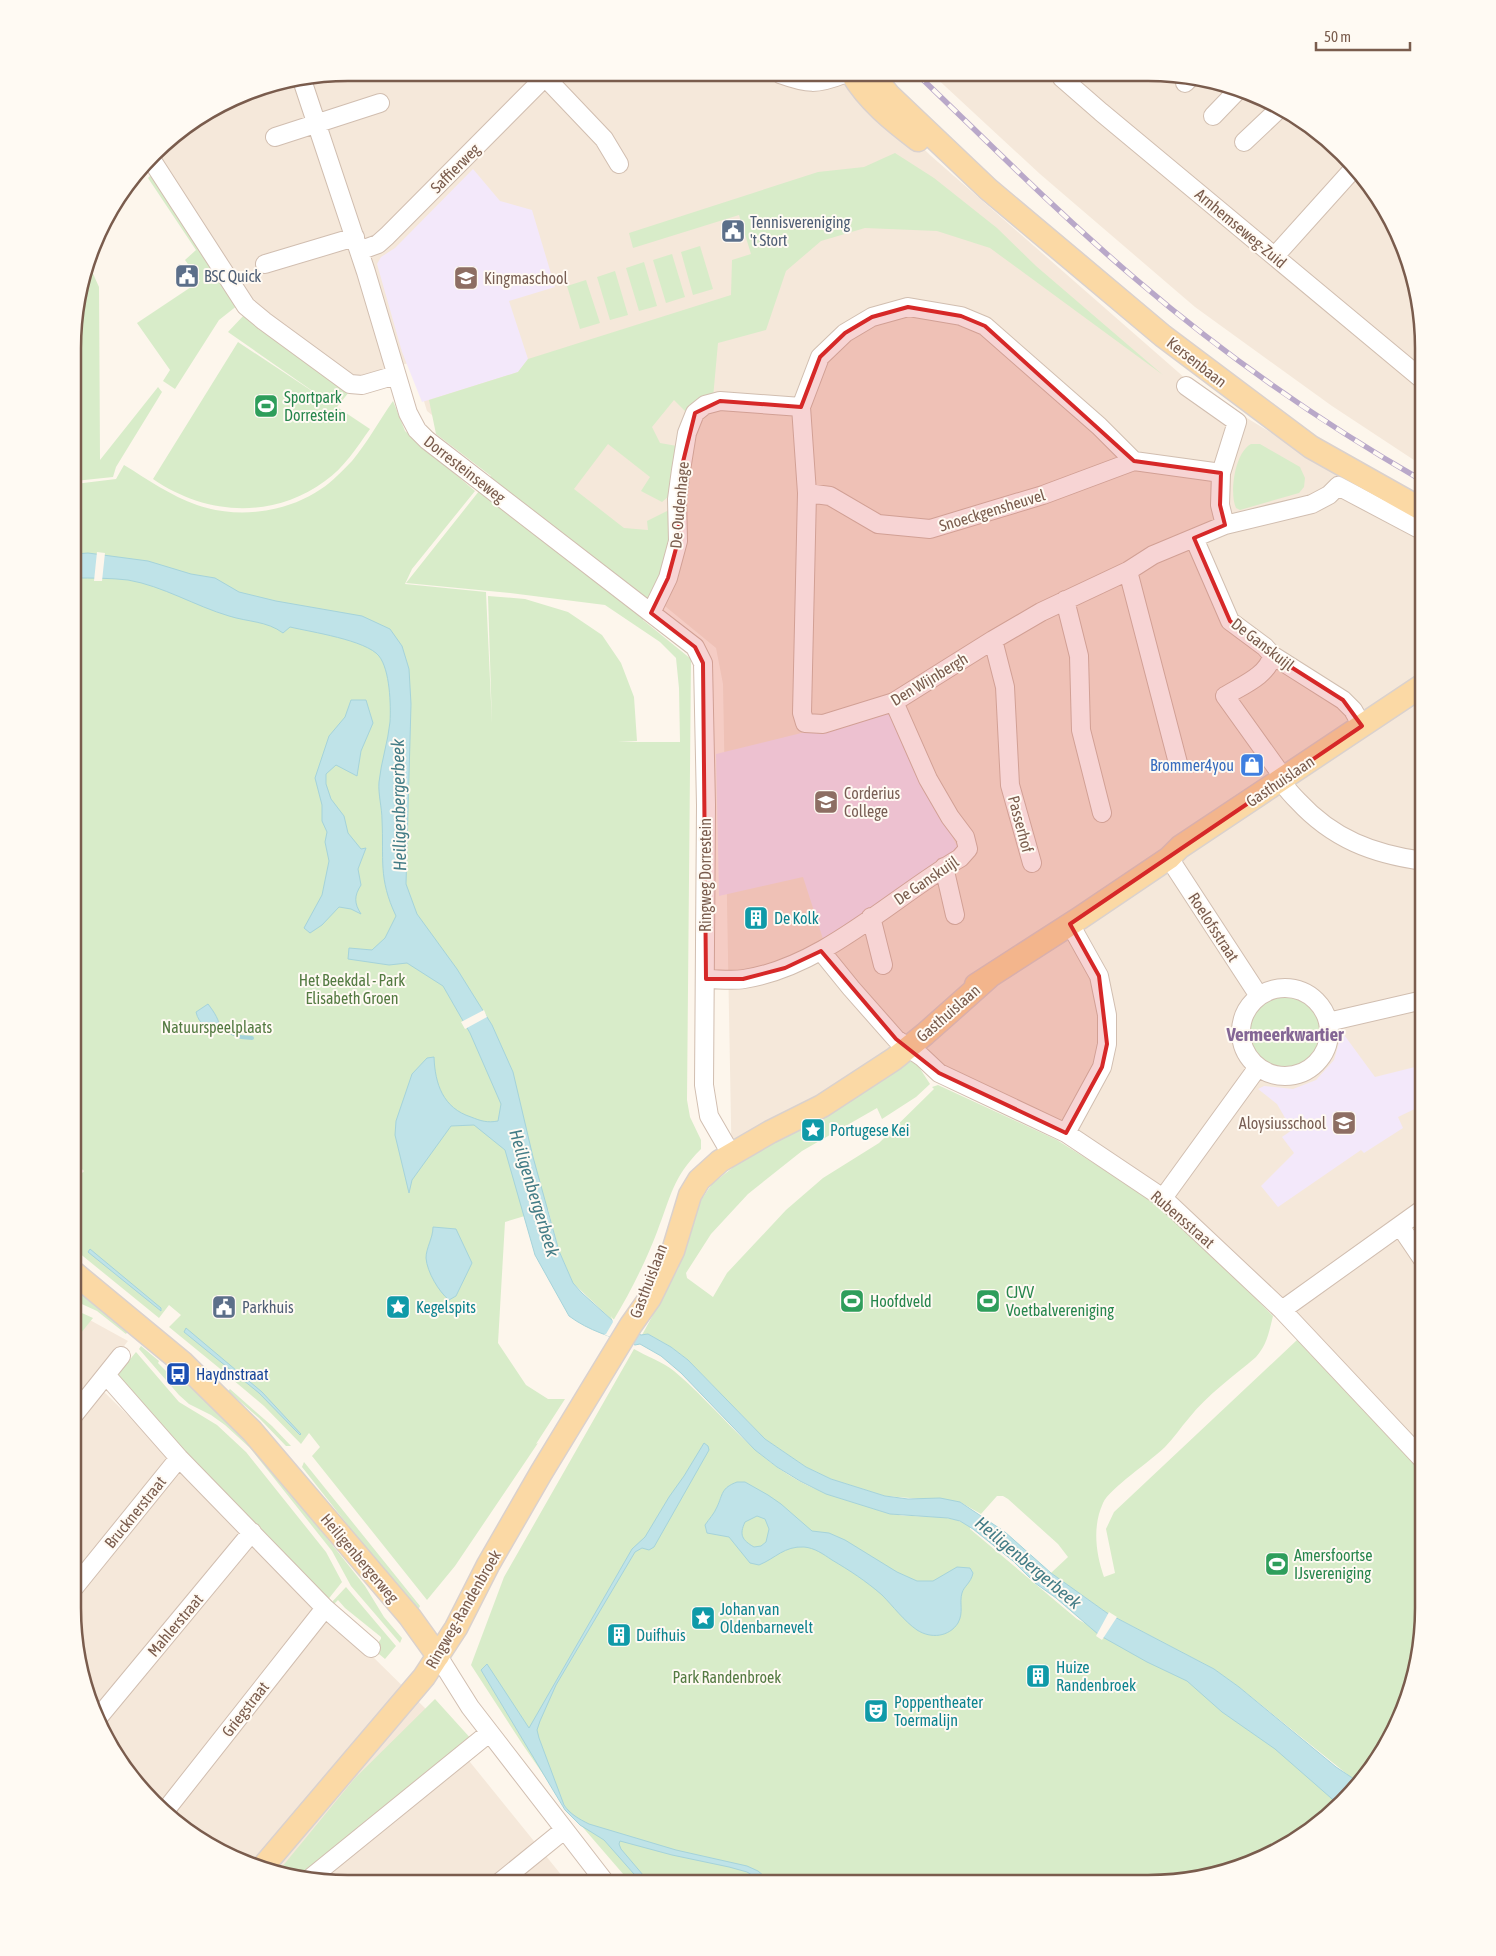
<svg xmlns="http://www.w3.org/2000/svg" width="1496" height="1956" viewBox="0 0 1496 1956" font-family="'Asap Condensed',sans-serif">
<rect width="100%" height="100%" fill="#fdf6ec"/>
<!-- residential -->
<path fill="#f5e8da" d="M348,73L848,74L930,155L1194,386L1364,489L1423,522V1471L1287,1325L1096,1146L926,1058L732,1177L723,684L716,648L427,411L412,362L358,378L255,303L151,159L167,141L259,87Z
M932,74L1184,75L1253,93L1301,119L1355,166L1395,226L1414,277L1423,348V466L1332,406L1195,307L1040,174Z
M88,1319L128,1341L95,1383L432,1715L567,1882L312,1881L259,1869L195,1837L141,1790L101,1730L82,1679L73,1608V1324Z"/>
<!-- education -->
<path fill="#f3e8fa" d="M473,169L500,201L532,210L555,287L509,301L528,359L518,372L422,402L402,352L377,264L381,257L395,248Z
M890,711L959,850L824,942L803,877L719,896L716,754Z
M1342,1032L1375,1077L1423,1065V1105L1398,1117L1403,1128L1364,1153L1361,1150L1278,1207L1261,1186L1294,1153L1282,1137L1292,1130L1277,1104L1258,1089L1264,1086L1293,1089L1316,1080L1334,1060Z"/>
<!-- green -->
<path fill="#d8ecc9" d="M895,153L934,178L997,228L1036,266L1163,375L990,248L937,231L865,228L821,241L786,271L766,330L718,343L713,398L690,412L685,411L674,400L652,427L660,443L677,446L669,496L662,502L641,491L650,477L608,444L574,489L624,528L648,530L647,521L667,511L675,515V541L643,620L691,659L687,1100L690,1117L701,1140V1149C672,1178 671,1197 657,1232C645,1263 630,1293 613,1321L573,1283L559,1251L548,1209L505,1222L498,1343L526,1385L548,1399H565L536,1444L538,1443L455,1566L427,1600L312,1456L320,1447L309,1433L301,1444L264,1406L232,1379V1377L225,1371L224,1372L169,1327L181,1315L169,1305L159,1318L73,1248V1182L84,1171L73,1161L75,484L116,479L124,465C147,479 171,496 197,505C237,519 286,513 321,489C332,482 343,470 352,461C367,443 379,421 393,401L405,431L475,491L412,569L405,584L486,592L492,724L488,596L525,599L568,612L602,635L621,663L634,697L637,741L618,742H680L679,688L676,658L660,642L605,605L510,593L406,583L491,476L436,434L429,400L518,372L528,359L731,295L732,260L751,254L739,215L633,248L629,233L818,172L864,167Z
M152,174L238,305L219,320L175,389L163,381L170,370L137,323L200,281L185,260L196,250L148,178Z
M700,246L713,289L693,295L681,252Z
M672,254L685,297L666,303L653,260Z
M644,262L657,306L639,311L626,268Z
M90,267L99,287L100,460L158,387L162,392L116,467L113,477L75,481V312Z
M615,271L628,315L610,320L597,277Z
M586,280L600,323L580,329L567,286Z
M245,314L349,392L337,407L370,429C357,447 344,468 325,481C272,520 205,515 153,479L238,342L324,399L228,332Z
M1251,444H1260L1300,467L1305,478L1304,487L1299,493L1240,510L1236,508C1229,493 1235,452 1251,444Z
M1245 1032a41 41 0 1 1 82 0a41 41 0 1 1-82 0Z
M908,1059L917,1064L930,1084L916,1097L882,1119L877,1108L802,1151L748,1194L711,1234L686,1273L687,1278L713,1297L727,1273L786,1210L823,1178L879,1143L934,1089L932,1087L938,1085L1057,1140L1152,1200L1207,1249L1273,1316C1269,1332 1267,1345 1256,1357C1234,1376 1207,1395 1189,1418C1180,1428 1174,1438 1165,1447C1151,1461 1110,1488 1103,1503C1092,1527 1096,1554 1104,1577L1115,1573L1106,1529L1114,1512L1297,1340L1423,1473V1626L1409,1696L1377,1761L1358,1783L1239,1687L1214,1669L1107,1613L1051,1573L1068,1557L1058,1544L1008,1499L1003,1496H997L981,1514L960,1502L885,1496L831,1479L806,1467L765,1439L688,1360L671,1347L648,1334L642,1335L678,1269L693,1226L697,1206L712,1184L750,1154Z
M73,1284L129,1330L126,1334L97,1311L73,1300Z
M73,1309L93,1318L73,1343Z
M141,1346L159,1361L158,1363L172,1377L175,1375L178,1378L180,1375L248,1439L365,1586L384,1617L402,1638L400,1643L351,1586L332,1551L250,1448L225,1425L211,1415L189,1404L179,1395L139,1349Z
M634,1349C646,1356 663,1362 674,1371C717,1407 749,1454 799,1481C819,1492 841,1498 863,1505C873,1508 882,1512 892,1514C919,1519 946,1512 970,1526V1529L1077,1619L1146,1657L1191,1677L1342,1801C1317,1830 1256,1867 1217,1874C1195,1879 1171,1880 1148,1883L630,1882L567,1809L523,1745L471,1665L504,1577Z
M136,1352L179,1402L217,1425L246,1452L326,1552L342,1582L326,1602L119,1384L116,1377Z
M230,1389L272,1426L291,1446H286L259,1418L228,1391Z
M304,1462L420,1606L418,1610L407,1600L302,1467Z
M346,1587L396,1646L385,1659L373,1649L381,1639V1637L345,1608L338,1600L331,1607V1603Z
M435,1699L473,1741L303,1879L277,1873L355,1778Z"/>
<!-- water -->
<path fill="#bfe3e8" stroke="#a5d3da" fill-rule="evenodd" d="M88,553L148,561L191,574L215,578L239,592L276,601L362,616L390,629L402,646L409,669L411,704L406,884L417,914L457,969L492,1025L513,1072L533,1157L559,1251L573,1283L582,1293L613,1321L641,1335L648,1334L671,1347L688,1360L765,1439L806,1467L831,1479L885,1496L908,1499L940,1498L960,1502L1005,1532L1051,1573L1107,1613L1214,1669L1239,1687L1336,1767L1357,1781L1358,1783L1339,1805L1275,1749L1222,1712L1187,1681L1147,1662L1099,1635L1056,1598L1035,1583L1013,1561L973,1529L960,1521L948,1518L890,1514L826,1494L800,1481L777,1467L755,1450L681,1373L661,1356L640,1344L635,1345C612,1337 589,1331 569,1316L535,1255L505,1150L474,1125L451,1126L412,1180L409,1193L395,1135L396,1121L412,1074L427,1058L434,1057C435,1084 443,1108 471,1117C481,1121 487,1123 498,1121L501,1104L470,1033L443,986L407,963L389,965L348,959L349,948L372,950L385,938L396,916C378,878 384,859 382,820C382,808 378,794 379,782C381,762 388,742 390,722C391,705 390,670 379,656C366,640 311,632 290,627L283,633C267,621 248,622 229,616C195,606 163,586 128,580C111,578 92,578 74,578V554Z
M351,700H366L373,723L361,751L357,776L336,765L326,774V784L331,799L344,816L348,833L361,849L366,848L358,869L361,885C354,896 354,903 361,914L351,909L339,907L322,925L310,933L304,928L322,895L329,861L325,842L327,832L322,821V805L315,778L329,736L345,717Z
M208,1004C214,1012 220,1020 220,1031C208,1029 199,1025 196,1012Z
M433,1227L456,1229L472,1263L456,1296L449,1300C439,1292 427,1272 426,1258C426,1248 433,1238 433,1227Z
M90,1249L161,1308V1311L88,1252Z
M186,1328L262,1392L301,1434L300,1435L297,1432L259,1393L184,1332Z
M704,1443L708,1446L709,1450L654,1547L649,1550L642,1548L635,1552L556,1685L540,1721L537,1730L539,1738L564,1805C570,1814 579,1819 589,1824L676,1850L747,1866L758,1871L771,1882H763L747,1872L729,1867L672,1855L620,1841L619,1844L621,1849L649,1882H641L604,1840L580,1825L565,1810L481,1670L487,1664L529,1728L632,1549L645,1537L669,1497L684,1476Z
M737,1482H745L768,1495L781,1504L812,1531L829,1533L845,1540L897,1572L917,1581H933L957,1567L970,1568L973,1573C971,1583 964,1586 962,1593C959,1603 964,1612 958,1623C949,1637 931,1639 917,1630C904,1621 893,1606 882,1595C866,1581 849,1570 832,1560C823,1554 815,1548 804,1547C784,1546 776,1558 759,1565L750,1563L729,1537L707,1533L705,1525C709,1519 714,1514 717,1507C723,1494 721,1488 737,1482ZM757,1516L765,1519L769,1529L766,1542L761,1546L754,1547C742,1540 739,1535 745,1522Z"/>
<!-- pier -->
<path fill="#fdf6ec" d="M97,552L105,553L102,581H94Z
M484,1010L487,1017L465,1029L461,1022Z
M611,1316L613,1319L640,1331L634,1342V1345L605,1335L601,1336L606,1334L613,1322Z
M1109,1612L1117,1617L1102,1640L1096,1636Z"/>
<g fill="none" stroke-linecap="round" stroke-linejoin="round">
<!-- stream -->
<path stroke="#a5d3da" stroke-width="4" d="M220,1028L241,1037L252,1038"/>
<defs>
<path id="minor" d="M780,74C808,84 816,85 844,74
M1061,75L1062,78L1101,112L1423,380
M545,77L604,139L619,164
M302,80L366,272L408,413L417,430L427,440L695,647L703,663L706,805L704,1085L709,1116L731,1154
M1185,83L1191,77
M1213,116L1239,89
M275,137L380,103
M1244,142L1280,108
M151,159L246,306L264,321L350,384L362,385L396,375
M359,251L378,244L387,236L549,73
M1275,256L1355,167
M265,264L355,237
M1186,386L1237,422L1221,473L1220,505L1225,525
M1221,473L1134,461L1099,426L985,326L961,316L908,307L872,317L845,333L820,357L801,407L807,493L802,713L805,723L823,724L894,702L993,640L1041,612L1128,571L1153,555L1225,525L1312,504L1329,495L1338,486L1423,531
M807,493L830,496L878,524L930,529L1043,495L1134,461
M1194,538L1230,621L1265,647L1272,655L1343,700L1353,710L1362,726
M1128,571L1178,763
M1065,600L1079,656L1081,730L1102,813
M651,613L668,578L678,541L677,499L681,470L687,433L695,413L705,405L720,401L801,407
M993,640L1005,687L1010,785L1032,863
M1272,655C1269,675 1241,686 1225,696L1278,770C1281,783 1288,791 1298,801C1333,839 1373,854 1423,861
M1169,858L1259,996
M944,867L955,915
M871,917L883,965
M821,951L851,988L896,1039L922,1057L939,1073L1066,1133L1163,1198L1282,1310L1423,1460
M706,979C718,979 732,981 744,979C823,967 892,898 960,858L968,849L965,837L950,817L928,779L894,702
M1241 1032a44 44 0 1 1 88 0a44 44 0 1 1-88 0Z
M1328,1022L1423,1000
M1066,1133L1102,1067L1107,1044V1015L1099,976L1070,924
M1163,1198L1258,1067
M1400,1226L1423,1260
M1282,1310L1423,1209
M106,1375L179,1458L325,1608L371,1648
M73,1416L121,1356
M73,1589L179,1458
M438,1656L470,1707L605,1882
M97,1719L252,1532
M165,1811L325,1608
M308,1880L489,1733
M500,1882L564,1830"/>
<path id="major" d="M852,74C868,101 893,121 918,140
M872,74L889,95L988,189L1163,336L1311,447L1423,510
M976,985L1080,918L1169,858L1180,847L1423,685
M73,1272L183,1363L252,1431L410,1617L438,1656
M261,1869L424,1677L456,1628L488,1565L541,1473L631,1325L650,1298L673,1251L690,1195L699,1180L720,1161L770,1132L822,1106L894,1059L925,1034L988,978"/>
</defs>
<!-- minor casing -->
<use href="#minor" stroke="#d1beb0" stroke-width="20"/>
<!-- major casing -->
<use href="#major" stroke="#dad1cd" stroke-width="25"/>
<!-- minor -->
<use href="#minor" stroke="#fff" stroke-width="18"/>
<!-- major -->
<use href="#major" stroke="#fbd9a5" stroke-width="22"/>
<defs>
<path id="rail" d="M917,74C990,144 1061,216 1138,281C1227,357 1322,423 1423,481"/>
</defs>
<!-- rail casing -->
<use href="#rail" stroke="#b9a8c9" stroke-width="5.5"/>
<!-- rail -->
<use href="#rail" stroke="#fffaf3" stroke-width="4" stroke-dasharray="11" stroke-linecap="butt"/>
</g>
<!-- marked area -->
<path fill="#d62828" fill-opacity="0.2" stroke="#d62828" stroke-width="4" stroke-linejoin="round" d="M908,307L961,316L985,326L1134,461L1221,473L1220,505L1225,525L1194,538L1230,621L1272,655L1343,700L1362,726L1070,924L1099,976L1107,1044L1102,1067L1066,1133L939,1073L896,1039L821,951L785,968L743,979H706L703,663L695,647L651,613L668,578L678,541L681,470L695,413L720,401L801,407L820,357L845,333L872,317Z"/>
<!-- icons -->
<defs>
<symbol id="civic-square" viewBox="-11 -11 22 22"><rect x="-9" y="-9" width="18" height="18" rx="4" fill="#5c6f8a" stroke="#fffaf3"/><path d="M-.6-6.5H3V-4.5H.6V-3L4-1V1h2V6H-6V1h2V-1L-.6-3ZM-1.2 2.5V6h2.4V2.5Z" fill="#fff"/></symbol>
<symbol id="school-square" viewBox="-11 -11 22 22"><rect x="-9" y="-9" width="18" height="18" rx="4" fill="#8d6e63" stroke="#fffaf3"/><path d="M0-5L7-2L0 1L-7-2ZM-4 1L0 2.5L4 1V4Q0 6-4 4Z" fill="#fff"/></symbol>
<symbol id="stadium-square" viewBox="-11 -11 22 22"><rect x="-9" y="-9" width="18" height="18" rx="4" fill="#2e9e5b" stroke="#fffaf3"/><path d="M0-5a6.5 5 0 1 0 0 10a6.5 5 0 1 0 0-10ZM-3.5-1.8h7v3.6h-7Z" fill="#fff"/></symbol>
<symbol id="shop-square" viewBox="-11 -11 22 22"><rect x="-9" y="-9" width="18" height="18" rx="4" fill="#3f7fe0" stroke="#fffaf3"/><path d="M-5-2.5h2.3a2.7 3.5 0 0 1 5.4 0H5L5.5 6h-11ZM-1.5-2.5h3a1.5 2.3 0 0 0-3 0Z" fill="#fff"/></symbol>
<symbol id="building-square" viewBox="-11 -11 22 22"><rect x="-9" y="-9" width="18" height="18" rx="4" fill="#0f9aa8" stroke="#fffaf3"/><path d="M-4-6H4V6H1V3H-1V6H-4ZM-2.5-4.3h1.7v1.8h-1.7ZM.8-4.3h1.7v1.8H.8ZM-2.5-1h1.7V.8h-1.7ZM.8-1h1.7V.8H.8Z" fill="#fff"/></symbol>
<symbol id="sight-square" viewBox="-11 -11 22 22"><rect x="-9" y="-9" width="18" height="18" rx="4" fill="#0f9aa8" stroke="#fffaf3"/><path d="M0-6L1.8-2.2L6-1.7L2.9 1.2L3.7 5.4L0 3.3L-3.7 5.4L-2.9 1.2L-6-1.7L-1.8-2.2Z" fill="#fff"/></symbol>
<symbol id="bus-square" viewBox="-11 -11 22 22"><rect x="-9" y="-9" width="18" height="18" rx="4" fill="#1a4fb4" stroke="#fffaf3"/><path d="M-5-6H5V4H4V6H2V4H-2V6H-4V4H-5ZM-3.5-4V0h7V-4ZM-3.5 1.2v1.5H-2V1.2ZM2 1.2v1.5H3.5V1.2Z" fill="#fff"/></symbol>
<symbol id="theatre-square" viewBox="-11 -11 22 22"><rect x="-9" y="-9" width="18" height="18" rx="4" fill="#0f9aa8" stroke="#fffaf3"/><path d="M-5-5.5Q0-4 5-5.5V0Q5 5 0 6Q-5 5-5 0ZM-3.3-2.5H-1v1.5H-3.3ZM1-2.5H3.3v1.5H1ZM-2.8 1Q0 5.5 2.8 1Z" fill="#fff"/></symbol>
</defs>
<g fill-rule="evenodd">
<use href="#civic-square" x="719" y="217" width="28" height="28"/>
<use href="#civic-square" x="173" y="262" width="28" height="28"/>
<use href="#school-square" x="452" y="264" width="28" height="28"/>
<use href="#stadium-square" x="252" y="392" width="28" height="28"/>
<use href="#shop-square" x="1238" y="751" width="28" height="28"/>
<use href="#school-square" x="812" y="788" width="28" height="28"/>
<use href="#building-square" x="742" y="904" width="28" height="28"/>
<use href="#school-square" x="1330" y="1109" width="28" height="28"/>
<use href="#sight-square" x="799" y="1116" width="28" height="28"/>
<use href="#stadium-square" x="838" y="1287" width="28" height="28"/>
<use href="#stadium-square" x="974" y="1287" width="28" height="28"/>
<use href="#civic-square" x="210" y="1293" width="28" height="28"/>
<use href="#sight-square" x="384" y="1293" width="28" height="28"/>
<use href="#bus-square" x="164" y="1360" width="28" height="28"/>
<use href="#stadium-square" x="1263" y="1550" width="28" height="28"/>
<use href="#sight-square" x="689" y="1604" width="28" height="28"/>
<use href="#building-square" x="605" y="1621" width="28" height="28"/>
<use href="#building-square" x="1024" y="1662" width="28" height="28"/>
<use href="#theatre-square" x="862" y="1697" width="28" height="28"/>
</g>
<g text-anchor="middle" stroke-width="4" stroke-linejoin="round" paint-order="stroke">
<!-- street labels -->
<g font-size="16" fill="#7a5c4d" stroke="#fffaf3">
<text transform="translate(455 168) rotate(-45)" y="6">Saffierweg</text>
<text transform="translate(1241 228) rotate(40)" y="6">Arnhemseweg-Zuid</text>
<text transform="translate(1197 362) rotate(38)" y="6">Kersenbaan</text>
<text transform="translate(465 469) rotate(38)" y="6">Dorresteinseweg</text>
<text transform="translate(679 505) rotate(-85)" y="6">De Oudenhage</text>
<text transform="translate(992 510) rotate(-17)" y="6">Snoeckgensheuvel</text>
<text transform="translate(1263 644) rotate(38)" y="6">De Ganskuijl</text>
<text transform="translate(929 679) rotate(-31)" y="6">Den Wijnbergh</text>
<text transform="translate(1280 781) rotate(-34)" y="6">Gasthuislaan</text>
<text transform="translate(1021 824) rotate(75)" y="6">Passerhof</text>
<text transform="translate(705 875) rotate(-90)" y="6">Ringweg Dorrestein</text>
<text transform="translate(926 880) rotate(-34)" y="6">De Ganskuijl</text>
<text transform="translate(1214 927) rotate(57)" y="6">Roelofsstraat</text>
<text transform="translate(948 1013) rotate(-41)" y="6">Gasthuislaan</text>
<text transform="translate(1183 1219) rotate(41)" y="6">Rubensstraat</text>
<text transform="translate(648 1281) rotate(-69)" y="6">Gasthuislaan</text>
<text transform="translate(135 1512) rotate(-51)" y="6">Brucknerstraat</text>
<text transform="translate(360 1558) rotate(50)" y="6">Heiligenbergerweg</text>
<text transform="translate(463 1609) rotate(-60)" y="6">Ringweg-Randenbroek</text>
<text transform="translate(175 1625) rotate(-50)" y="6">Mahlerstraat</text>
<text transform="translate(245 1709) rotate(-52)" y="6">Griegstraat</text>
</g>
<!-- service labels -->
<g font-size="16" fill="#4e5e75" stroke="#fffaf3" text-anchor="start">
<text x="750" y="228">Tennisvereniging<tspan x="750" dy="18">'t Stort</tspan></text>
<text x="204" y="282">BSC Quick</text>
<text x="242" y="1313">Parkhuis</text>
</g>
<!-- education labels -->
<g font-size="16" fill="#785e54" stroke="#fffaf3" text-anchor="start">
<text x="484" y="284">Kingmaschool</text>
<text x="844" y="799">Corderius<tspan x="844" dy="18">College</tspan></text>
<text x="1326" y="1129" text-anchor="end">Aloysiusschool</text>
</g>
<!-- leisure labels -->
<g font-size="16" fill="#27864d" stroke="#fffaf3" text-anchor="start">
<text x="284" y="403">Sportpark<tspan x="284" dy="18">Dorrestein</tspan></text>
<text x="1006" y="1298">CJVV<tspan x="1006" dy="18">Voetbalvereniging</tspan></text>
<text x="870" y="1307">Hoofdveld</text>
<text x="1294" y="1561">Amersfoortse<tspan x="1294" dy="18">IJsvereniging</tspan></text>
</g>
<!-- shop labels -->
<g font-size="16" fill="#366cbe" stroke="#fffaf3" text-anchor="end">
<text x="1234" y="771">Brommer4you</text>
</g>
<!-- culture labels -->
<g font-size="16" fill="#0d838f" stroke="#fffaf3" text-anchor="start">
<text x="774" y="924">De Kolk</text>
<text x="830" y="1136">Portugese Kei</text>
<text x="416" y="1313">Kegelspits</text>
<text x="720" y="1615">Johan van<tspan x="720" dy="18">Oldenbarnevelt</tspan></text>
<text x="636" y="1641">Duifhuis</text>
<text x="1056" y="1673">Huize<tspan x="1056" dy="18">Randenbroek</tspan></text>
<text x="894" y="1708">Poppentheater<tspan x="894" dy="18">Toermalijn</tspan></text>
</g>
<!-- park labels -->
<g font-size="16" fill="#537a41" stroke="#fffaf3">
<text x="352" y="986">Het Beekdal - Park<tspan x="352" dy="18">Elisabeth Groen</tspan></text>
<text x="217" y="1033">Natuurspeelplaats</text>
<text x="727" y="1683">Park Randenbroek</text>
</g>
<!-- transit labels -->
<g font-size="16" fill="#164399" stroke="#fffaf3" text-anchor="start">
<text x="196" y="1380">Haydnstraat</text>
</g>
<!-- water labels -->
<g font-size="18" font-style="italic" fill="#437c86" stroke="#fffaf3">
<text transform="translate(399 805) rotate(-91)" y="6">Heiligenbergerbeek</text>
<text transform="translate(534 1193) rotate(73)" y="6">Heiligenbergerbeek</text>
<text transform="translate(1028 1563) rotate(40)" y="6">Heiligenbergerbeek</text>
</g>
<!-- quarter labels -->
<g font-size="19" font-weight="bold" fill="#846695" stroke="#fffaf3">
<text x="1285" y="1041">Vermeerkwartier</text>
</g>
</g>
<!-- crop -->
<path d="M0 0H1496V1956H0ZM348 81H1148A267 267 0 0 1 1415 348V1608A267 267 0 0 1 1148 1875H348A267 267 0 0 1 81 1608V348A267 267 0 0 1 348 81Z" fill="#fffaf3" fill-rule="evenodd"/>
<path fill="none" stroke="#7a5c4d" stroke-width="2.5" d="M348 81H1148A267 267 0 0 1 1415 348V1608A267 267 0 0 1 1148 1875H348A267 267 0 0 1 81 1608V348A267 267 0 0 1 348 81Z"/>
<!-- scale -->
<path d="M1316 42v8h94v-8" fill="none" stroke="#7a5c4d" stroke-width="2.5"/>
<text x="1324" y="42" font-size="15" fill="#7a5c4d" stroke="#fffaf3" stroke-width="4" paint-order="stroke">50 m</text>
</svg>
